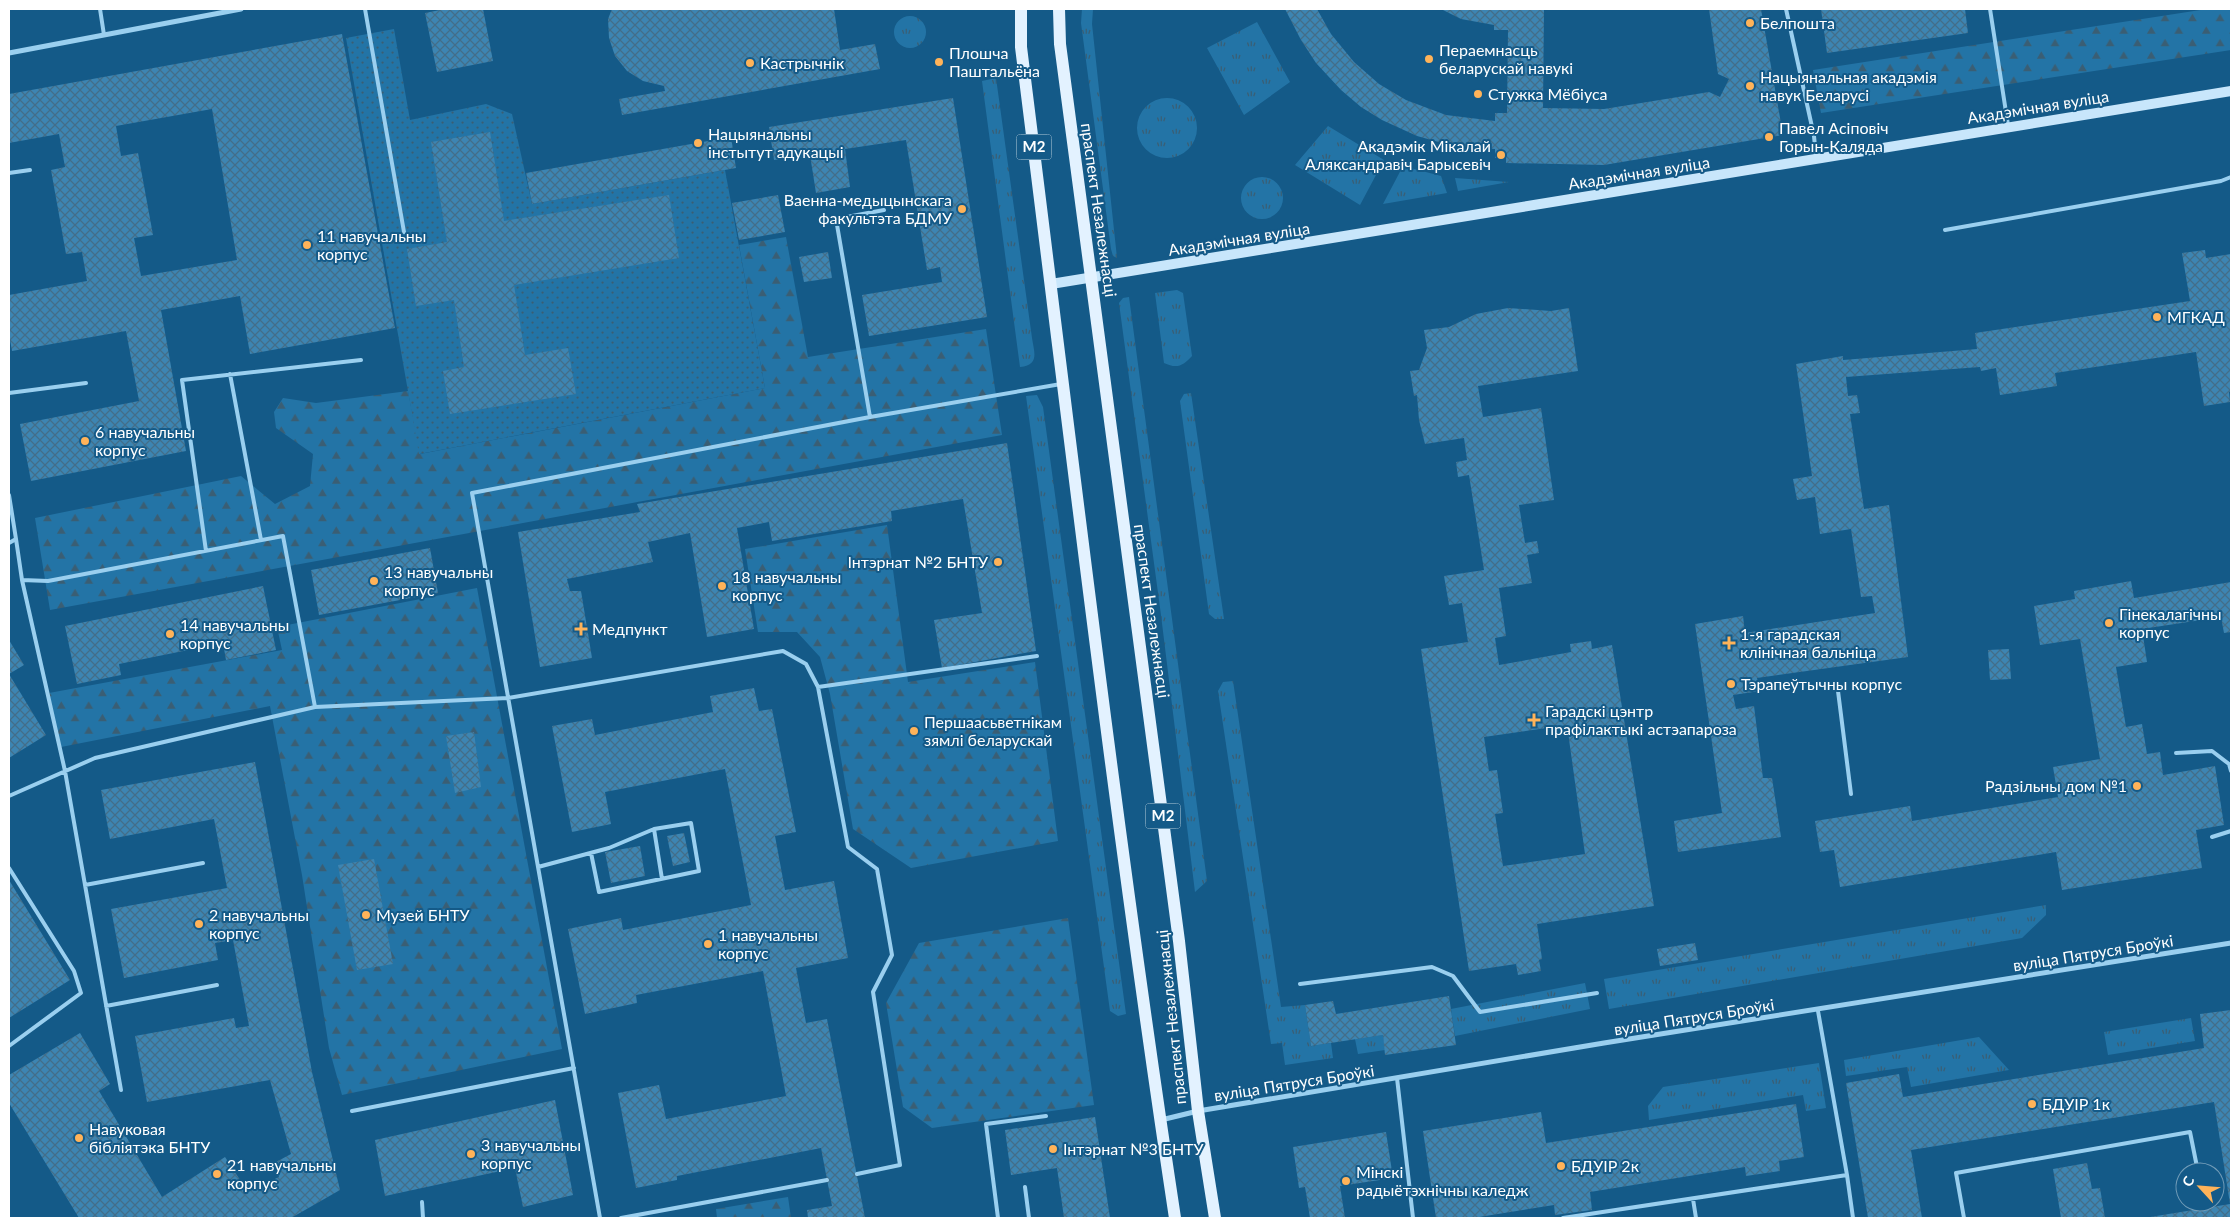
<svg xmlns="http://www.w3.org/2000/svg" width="2240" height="1227" viewBox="0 0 2240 1227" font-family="Lato,sans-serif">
<defs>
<pattern id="grass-tufts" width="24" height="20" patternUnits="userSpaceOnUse" patternTransform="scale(1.25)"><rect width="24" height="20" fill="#2374a6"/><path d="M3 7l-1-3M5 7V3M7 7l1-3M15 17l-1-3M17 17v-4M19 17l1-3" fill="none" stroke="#3a5e74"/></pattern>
<pattern id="forest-firs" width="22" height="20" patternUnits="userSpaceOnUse" patternTransform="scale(1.25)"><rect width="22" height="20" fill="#2374a6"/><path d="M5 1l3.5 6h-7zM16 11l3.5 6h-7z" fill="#3a5e74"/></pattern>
<pattern id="park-dots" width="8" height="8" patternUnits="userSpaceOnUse" patternTransform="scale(1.25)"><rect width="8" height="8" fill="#2374a6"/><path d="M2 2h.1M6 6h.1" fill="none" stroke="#3a5e74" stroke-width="1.8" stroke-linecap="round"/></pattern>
<pattern id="building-cross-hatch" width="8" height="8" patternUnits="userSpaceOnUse" patternTransform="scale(1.25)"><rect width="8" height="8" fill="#3d85b2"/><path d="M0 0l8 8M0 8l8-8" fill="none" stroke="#436e89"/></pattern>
</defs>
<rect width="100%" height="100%" fill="#145a88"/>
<!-- grass -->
<path fill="url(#grass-tufts)" d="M1082,9H1093L1092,24L1117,258L1113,256L1111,249L1081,23Z
M894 32a16 16 0 1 1 32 0a16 16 0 1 1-32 0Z
M1257,22L1290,82L1244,115L1207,48Z
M996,78L1032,338C1034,352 1040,365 1020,367L982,81Z
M1137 128a30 30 0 1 1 60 0a30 30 0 1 1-60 0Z
M1328,126L1384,160L1360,205L1295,165Z
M1403,166L1441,176L1447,193L1383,204Z
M1241 198a21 21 0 1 1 42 0a21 21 0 1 1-42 0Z
M1455,178L1509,182L1458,191Z
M1177,290L1183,293L1192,356C1183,366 1177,369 1164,363L1155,293Z
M1129,297L1207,881L1195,892L1161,615L1119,303L1123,298Z
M1191,393L1224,619H1215L1209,614L1180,401L1184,394Z
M1037,395L1043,407L1126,1014L1118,1016L1110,1011L1026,396Z
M1233,681L1281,1007L1305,1005L1311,1046L1331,1043L1333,1058L1285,1065L1282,1043L1271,1044L1218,691L1223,682Z
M2046,905V915L2022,938L1609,1009L1604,979Z
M1585,983L1590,1009L1455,1036L1451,1009Z
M2191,1018L2195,1041L2108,1055L2104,1032Z
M1383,1035L1385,1050L1358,1054L1355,1039Z
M1979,1037L2009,1070L1911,1087L1907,1067L1846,1076L1844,1060Z
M1819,1063L1826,1108L1806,1111L1803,1095L1649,1120L1648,1106L1663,1087Z"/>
<!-- forest -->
<path fill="url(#forest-firs)" d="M2207,9H2231V50L1821,113L1813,70Z
M786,237L808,357L986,329L1002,435L50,610L35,518L241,476L275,504L310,486L313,454L276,428L274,412L283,398L316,403L408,391L420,454L765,388L739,245Z
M887,525L908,682L1035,662L1058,841L911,868L853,829L830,694L820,657L797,632H758L745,549Z
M477,588L562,1049L342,1095L329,1048L302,875L270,706L61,747L49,693L282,650L277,627Z
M1068,918L1094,1105L932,1128L903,1107L886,1003L919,943Z
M788,1197L791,1218H717L716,1209Z"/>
<!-- park -->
<path fill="url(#park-dots)" d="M394,29L410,120L486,104L512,114L532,204L725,170L765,388L419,454L346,38Z"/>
<!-- building -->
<path fill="url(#building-cross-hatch)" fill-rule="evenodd" d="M445,9H483L493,61L437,72L425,13Z
M612,9H834L840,50L875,44L880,69L622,115L619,99L665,91L664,86L643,81L627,71L615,56L609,38L608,19Z
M1285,9H1317L1331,34L1354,62L1379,84L1406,100L1446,115L1495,121V113H1507L1508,30H1494V25L1461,19L1441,9H1544L1543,108L1604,109L1709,92L1720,97L1729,79L1718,74L1709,9H1761L1783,135L1604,165L1506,163V158H1495V149L1453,146L1417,136L1382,120L1361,107L1341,90L1316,63L1301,40Z
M1821,9H1965L1968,33L1827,53Z
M342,34L395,328L250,354L240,296L161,310L186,451L31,481L20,424L139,401L126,331L12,351L9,334V295L87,281L82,252L66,254L51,170L65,167L59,134L9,143V94ZM212,109L237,260L141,276L134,238L153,235L138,153L121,156L116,126Z
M953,98L987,317L869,336L862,295L942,282L940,267L927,270L906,140L845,149L850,187L816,193L810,155L774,160L769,127Z
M490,132L504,221L669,195L679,258L514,285L525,355L568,348L576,394L450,414L443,371L464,367L454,300L416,306L407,249L447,242L431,142Z
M731,137L736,168L532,204L526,173Z
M778,195L785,232L739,240L732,203Z
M2205,250L2206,258L2231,254V391L2229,392L2230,402L2204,406L2196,352L2055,373L2057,386L2000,395L1996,368L1981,371L1980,367L1846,377L1848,396L1857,395L1860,413L1850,414L1864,509L1889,505L1908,657L1757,678L1760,691L1733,695L1736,709L1754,706L1763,778H1772L1781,837L1678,852L1674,821L1722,813L1695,624L1743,616L1745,633L1875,613L1872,596L1861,597L1851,529L1820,534L1815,497L1797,500L1793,479L1812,476L1796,364L1843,356V360L1977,349L1975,333L2190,301L2182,253Z
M828,252L832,278L804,282L799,257Z
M1508,308L1551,311L1569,308L1578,371L1478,386L1483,417L1541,408L1554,500L1519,505L1525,543L1537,541L1539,553L1527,555L1532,583L1499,588L1506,636L1495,638L1499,665L1571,652L1570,644L1591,641L1592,649L1612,645L1654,906L1537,924L1542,959L1539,960L1541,971L1518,975L1516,964L1469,971L1421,649L1468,642L1462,603L1449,605L1444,576L1484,570L1469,475L1458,477L1456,462L1467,460L1464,438L1425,444L1419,420L1417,395L1414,396L1410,371L1419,370L1427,348L1424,330L1449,327L1476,314ZM1567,725L1585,854L1503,866L1495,814L1503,813L1497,770L1489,771L1484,737Z
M1007,443L1036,651L942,668L934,620L982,613L963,499L891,511L892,521L772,541L769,522L737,528L754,629L707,637L690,533L648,542L653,562L567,579L570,591H581L592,658L540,667L518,532L640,512L637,504Z
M430,548L438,593L319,615L311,570Z
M2131,581L2134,598L2231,582V632L2224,633L2221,617L2142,629L2147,662L2116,667L2126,727L2142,724L2147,754L2160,752L2163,775L2215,766L2224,825L2196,830L2202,868L2062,890L2056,852L1840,887L1834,850L1820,852L1815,821L1910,806L1912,821L2058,797L2053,767L2100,759L2080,639L2040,645L2034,606L2075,599L2074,591Z
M263,586L276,650L226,660L223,643L119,664L121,675L77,684L65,626Z
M9,640L24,665L9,674L46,735L9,758Z
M2009,649L2011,679L1990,680L1988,650Z
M754,688L759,711L772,709L796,832L775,836L785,890L834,881L848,958L796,968L806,1023L827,1019L865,1218H808L807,1210L832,1206L821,1148L677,1176V1180L636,1188L618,1093L659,1085L666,1119L786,1096L763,971L636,995L637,1003L585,1014L568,929L621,918L623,930L751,905L725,769L605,792L611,824L572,832L552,726L592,719L595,735L713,712L710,696Z
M474,732L481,787L455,793L446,736Z
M255,762L312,1072L340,1190L291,1218H79L9,1103V1075L80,1033L110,1084L99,1091L162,1197L225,1157L248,1192L279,1177L274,1163L291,1154L270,1080L147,1102L135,1036L234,1018L236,1028L249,1026L233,940L215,943L218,960L124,978L111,909L227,888L214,819L110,839L101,790Z
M684,833L690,862L673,866L667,836Z
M640,846L645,876L611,883L605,852Z
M374,859L393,964L357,970L338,865Z
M9,880L70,980L9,1018Z
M1695,943L1698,960L1660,966L1657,949Z
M1449,996L1456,1045L1385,1055L1383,1035L1311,1046L1305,1005L1333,1001L1336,1014Z
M2231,1010V1218H2144L2230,1204L2214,1102L1911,1150L1922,1218H1868L1846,1083L1899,1074L1903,1097L2204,1048L2200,1014Z
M555,1100L573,1195L523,1207L515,1168L385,1196L375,1140Z
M1796,1104L1804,1157L1779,1161L1780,1171L1746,1176L1745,1167L1590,1192L1592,1210L1555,1215L1554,1205L1473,1218H1436L1423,1131L1541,1112L1546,1143Z
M1095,1117L1110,1218H1064L1057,1168L1011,1175L1005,1130Z
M1386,1132L1393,1178L1340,1186L1345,1218H1310L1305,1187L1299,1188L1293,1147Z
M2087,1163L2092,1189L2100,1188L2105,1218H2061L2053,1169Z"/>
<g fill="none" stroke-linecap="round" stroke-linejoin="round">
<!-- lane -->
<path stroke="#9acfef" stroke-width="4" d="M100,9L104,35
M365,9L404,232
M1786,9L1814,136L1816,157
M1990,9L2008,125
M9,173L30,170
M1945,230L2221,181L2231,177
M230,374L261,540
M9,393L86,383
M870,417L836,219L884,210
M9,495L16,539
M9,543L16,539L22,580
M206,551L182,380L361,360
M818,687L1037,656
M1838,691L1851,794
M2176,753L2212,751L2229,764L2231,771
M9,796L95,758L315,707L508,698L783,651L806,664L818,687L848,847L877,869L892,955L873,992L900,1165L857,1174
M654,829L662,879
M2212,837L2231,831
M538,867L609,848L654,829L691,823L699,871L599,892L591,853
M9,868L74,971L81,993L9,1046
M85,885L203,863
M1300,984L1432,967L1453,976L1480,1012L1597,993
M106,1006L217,985
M1397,1078L1413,1218
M121,1090L65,771L22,580L48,581L283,536L315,707
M352,1111L574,1068
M1847,1175L1853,1218
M1025,1187L1029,1218
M1693,1199L1696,1218
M422,1202L423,1218
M600,1218L472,493L870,417L1061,384
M621,1218L827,1180
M998,1218L986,1124L1046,1116
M1563,1218L1847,1175L1818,1011
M1964,1218L1956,1173L2190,1132L2198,1172"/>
<!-- street -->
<path stroke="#9acfef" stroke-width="5" d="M9,53L241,9
M1161,1120L1198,1111L1604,1043L2231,943"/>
<!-- secondary -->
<path stroke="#c8e6fb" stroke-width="10" d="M1051,284L2231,91"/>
<!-- primary -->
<path stroke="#e3f2ff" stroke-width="12" d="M1021,9V47C1070,438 1116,829 1175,1218
M1059,9L1060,44L1179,941L1198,1111L1215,1218"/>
</g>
<!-- markers -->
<g fill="#ffb359" stroke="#145a88" stroke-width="2">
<circle cx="1750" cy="23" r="5"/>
<circle cx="1429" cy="59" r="5"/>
<circle cx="939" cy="62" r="5"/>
<circle cx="750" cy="63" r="5"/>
<circle cx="1750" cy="86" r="5"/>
<circle cx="1478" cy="94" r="5"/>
<circle cx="1769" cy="137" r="5"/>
<circle cx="698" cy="143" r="5"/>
<circle cx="1501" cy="155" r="5"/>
<circle cx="962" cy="209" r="5"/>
<circle cx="307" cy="245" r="5"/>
<circle cx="2157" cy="317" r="5"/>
<circle cx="85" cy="441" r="5"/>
<circle cx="998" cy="562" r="5"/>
<circle cx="374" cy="581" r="5"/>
<circle cx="722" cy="586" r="5"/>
<circle cx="2109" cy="623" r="5"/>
<path d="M578.5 621.5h5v5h5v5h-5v5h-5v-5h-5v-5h5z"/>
<circle cx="170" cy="634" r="5"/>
<path d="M1726.5 635.5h5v5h5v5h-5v5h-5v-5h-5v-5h5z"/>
<circle cx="1731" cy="684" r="5"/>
<path d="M1531.5 712.5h5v5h5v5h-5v5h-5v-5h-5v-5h5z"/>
<circle cx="914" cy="731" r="5"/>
<circle cx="2137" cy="786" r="5"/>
<circle cx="366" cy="915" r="5"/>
<circle cx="199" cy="924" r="5"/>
<circle cx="708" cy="944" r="5"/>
<circle cx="2032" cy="1104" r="5"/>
<circle cx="79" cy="1138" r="5"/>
<circle cx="1053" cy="1149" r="5"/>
<circle cx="471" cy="1154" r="5"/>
<circle cx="1561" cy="1166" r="5"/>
<circle cx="217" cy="1174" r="5"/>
<circle cx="1346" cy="1181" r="5"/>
</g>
<g text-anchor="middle" stroke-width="4" stroke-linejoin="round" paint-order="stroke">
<!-- shield labels -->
<g fill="#145a88" stroke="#b8cedb" stroke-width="1">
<rect x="1016.5" y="134.5" width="35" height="25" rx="4"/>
<rect x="1145.5" y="803.5" width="35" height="25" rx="4"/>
</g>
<g font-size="15" font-weight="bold" fill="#fff">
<text x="1034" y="152">М2</text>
<text x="1163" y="821">М2</text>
</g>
<!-- poi labels -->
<g font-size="16" fill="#fff" stroke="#145a88" text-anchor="start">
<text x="1760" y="29">Белпошта</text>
<text x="1439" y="56">Пераемнасць<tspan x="1439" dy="18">беларускай навукі</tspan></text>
<text x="949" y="59">Плошча<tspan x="949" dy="18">Паштальёна</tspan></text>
<text x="760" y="69">Кастрычнік</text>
<text x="1760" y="83">Нацыянальная акадэмія<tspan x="1760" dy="18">навук Беларусі</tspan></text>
<text x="1488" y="100">Стужка Мёбіуса</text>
<text x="1779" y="134">Павел Асіповіч<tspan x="1779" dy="18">Горын-Каляда</tspan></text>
<text x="708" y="140">Нацыянальны<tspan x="708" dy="18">інстытут адукацыі</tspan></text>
<text x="1491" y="152" text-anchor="end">Акадэмік Мікалай<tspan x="1491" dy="18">Аляксандравіч Барысевіч</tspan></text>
<text x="952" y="206" text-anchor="end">Ваенна-медыцынскага<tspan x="952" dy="18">факультэта БДМУ</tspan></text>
<text x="317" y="242">11 навучальны<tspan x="317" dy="18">корпус</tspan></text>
<text x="2167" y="323">МГКАД</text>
<text x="95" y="438">6 навучальны<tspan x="95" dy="18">корпус</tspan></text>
<text x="988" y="568" text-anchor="end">Інтэрнат №2 БНТУ</text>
<text x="384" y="578">13 навучальны<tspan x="384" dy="18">корпус</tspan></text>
<text x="732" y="583">18 навучальны<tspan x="732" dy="18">корпус</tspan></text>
<text x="2119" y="620">Гінекалагічны<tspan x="2119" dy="18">корпус</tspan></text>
<text x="180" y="631">14 навучальны<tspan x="180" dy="18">корпус</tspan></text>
<text x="592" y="635">Медпункт</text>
<text x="1740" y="640">1-я гарадская<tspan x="1740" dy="18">клінічная бальніца</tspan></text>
<text x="1741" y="690">Тэрапеўтычны корпус</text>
<text x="1545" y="717">Гарадскі цэнтр<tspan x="1545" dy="18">прафілактыкі астэапароза</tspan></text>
<text x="924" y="728">Першаасьветнікам<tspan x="924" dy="18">зямлі беларускай</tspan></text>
<text x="2127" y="792" text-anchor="end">Радзільны дом №1</text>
<text x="209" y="921">2 навучальны<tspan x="209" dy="18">корпус</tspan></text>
<text x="376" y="921">Музей БНТУ</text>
<text x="718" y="941">1 навучальны<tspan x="718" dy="18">корпус</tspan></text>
<text x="2042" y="1110">БДУІР 1к</text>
<text x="89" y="1135">Навуковая<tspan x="89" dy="18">бібліятэка БНТУ</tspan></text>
<text x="481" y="1151">3 навучальны<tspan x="481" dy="18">корпус</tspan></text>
<text x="1063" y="1155">Інтэрнат №3 БНТУ</text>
<text x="227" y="1171">21 навучальны<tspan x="227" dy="18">корпус</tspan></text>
<text x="1571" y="1172">БДУІР 2к</text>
<text x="1356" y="1178">Мінскі<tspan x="1356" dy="18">радыётэхнічны каледж</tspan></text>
</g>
<!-- street labels -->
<g font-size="16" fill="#fff" stroke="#145a88">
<text transform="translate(2038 107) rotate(-9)" y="6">Акадэмічная вуліца</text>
<text transform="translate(1639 173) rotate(-9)" y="6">Акадэмічная вуліца</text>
<text transform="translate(1099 210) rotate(82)" y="6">праспект Незалежнасці</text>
<text transform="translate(1239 239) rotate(-9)" y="6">Акадэмічная вуліца</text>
<text transform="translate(1152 611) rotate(82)" y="6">праспект Незалежнасці</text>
<text transform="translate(2093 953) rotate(-9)" y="6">вуліца Пятруся Броўкі</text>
<text transform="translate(1171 1017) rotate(-96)" y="6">праспект Незалежнасці</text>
<text transform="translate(1694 1017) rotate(-9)" y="6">вуліца Пятруся Броўкі</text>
<text transform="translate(1294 1083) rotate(-9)" y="6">вуліца Пятруся Броўкі</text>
</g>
</g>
<!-- border -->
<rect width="2240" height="1227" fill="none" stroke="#ffffff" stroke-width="20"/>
<!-- north arrow -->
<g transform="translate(2200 1187) rotate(296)"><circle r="24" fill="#145a88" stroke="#729cb8"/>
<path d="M0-4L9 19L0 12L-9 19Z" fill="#ffb359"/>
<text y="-8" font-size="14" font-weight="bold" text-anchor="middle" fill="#ffffff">С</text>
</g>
</svg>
